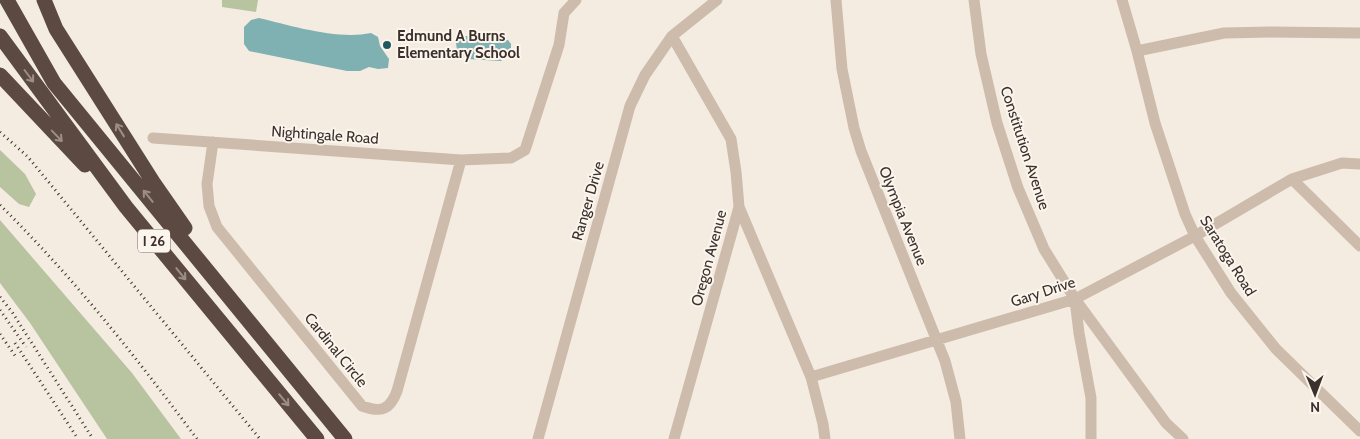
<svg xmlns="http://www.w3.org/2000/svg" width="1360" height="439" viewBox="0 0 1360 439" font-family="Cabin,sans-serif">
<rect width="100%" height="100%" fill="#f4ebe1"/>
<!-- green -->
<path fill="#b8c4a0" d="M222,0H258L256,12L222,7Z
M0,150L25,174L36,194L29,207L19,204L0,187Z
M0,220L132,373L181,439H107L30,323L0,283Z"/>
<!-- water -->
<path fill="#7fb0b2" d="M259,18C292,26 338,40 371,33L378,37L380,46L389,59L388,68L378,69L369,67L360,71H347L249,51L244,44V27L251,20Z
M466,36L508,40L511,44V51L501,61L468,59L457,50L456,43L459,39Z"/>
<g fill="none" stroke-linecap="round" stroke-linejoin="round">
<!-- minor -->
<path stroke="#cdbbac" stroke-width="11" d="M836,0L842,69L854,128L861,151L945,361L956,402L960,439
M974,0L981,54L997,123L1018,188L1044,249L1075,299L1166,423L1183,439
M1122,0L1137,51L1155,123L1185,214L1195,236L1231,293L1276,349L1360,431
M672,36L731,139L736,172L739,207L674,439
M1137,51L1224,33L1270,32L1360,33
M153,138L461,160L511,158L525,150L559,45L564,13L576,0
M213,142L207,184L209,206L217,227L362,406C381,413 390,410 397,391L461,160
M1292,179L1360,246
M739,207L811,377L823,424L825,439
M1075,300L1079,333L1091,398V439
M811,377L1075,299L1195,236L1292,179L1342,163L1360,164
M538,439L630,106L645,75L672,36L717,0"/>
<!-- motorway -->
<path stroke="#5c4a42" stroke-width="15" d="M7,0L54,83L345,439
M44,0L56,29L153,182L185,228
M0,36L126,207L317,439
M0,75L85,165"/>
<!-- rail -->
<path stroke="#3b302b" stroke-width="3" stroke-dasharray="1 4" stroke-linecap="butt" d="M0,132L28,157L260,439
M0,205C73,277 136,357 197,439
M0,297L12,312L93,439
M0,310L26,347
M0,334L16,357
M15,343L78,439"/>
</g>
<!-- one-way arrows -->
<defs><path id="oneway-shaft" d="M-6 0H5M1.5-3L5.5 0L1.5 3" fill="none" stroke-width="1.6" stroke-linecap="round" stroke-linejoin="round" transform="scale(1.25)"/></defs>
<g stroke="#9c8e87">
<use href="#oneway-shaft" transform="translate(29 76) rotate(53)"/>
<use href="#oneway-shaft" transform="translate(120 130) rotate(-122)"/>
<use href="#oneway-shaft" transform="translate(57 136) rotate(46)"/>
<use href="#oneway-shaft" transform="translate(148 196) rotate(-129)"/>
<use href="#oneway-shaft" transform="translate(181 274) rotate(51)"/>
<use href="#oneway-shaft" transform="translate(284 400) rotate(50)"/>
</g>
<!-- markers -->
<circle fill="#1f5a5e" stroke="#fbf5ee" stroke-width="2" cx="387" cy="45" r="5"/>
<g text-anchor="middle" stroke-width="4" stroke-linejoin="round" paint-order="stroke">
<!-- shield labels -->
<rect fill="#fbf5ee" stroke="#756b66" stroke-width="1" x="138" y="229.5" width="32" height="23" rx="4"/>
<g font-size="14" font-weight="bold" fill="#3b302b">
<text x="154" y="246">I 26</text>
</g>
<!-- poi labels -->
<g font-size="15" font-weight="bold" fill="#3b302b" stroke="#fbf5ee" text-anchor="start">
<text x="397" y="41">Edmund A Burns<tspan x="397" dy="17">Elementary School</tspan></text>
</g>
<!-- street labels -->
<g font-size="15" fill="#3b302b" stroke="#fbf5ee">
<text transform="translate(325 135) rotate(4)" y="5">Nightingale Road</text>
<text transform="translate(1025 148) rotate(72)" y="5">Constitution Avenue</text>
<text transform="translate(588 201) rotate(-74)" y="5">Ranger Drive</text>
<text transform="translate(903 216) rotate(68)" y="5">Olympia Avenue</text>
<text transform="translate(1228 256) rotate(58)" y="5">Saratoga Road</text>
<text transform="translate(709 258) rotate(-75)" y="5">Oregon Avenue</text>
<text transform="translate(1043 292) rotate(-18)" y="5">Gary Drive</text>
<text transform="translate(336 350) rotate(51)" y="5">Cardinal Circle</text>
</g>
</g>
<!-- north arrow -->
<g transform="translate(1315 394) rotate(179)" stroke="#fbf5ee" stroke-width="4" paint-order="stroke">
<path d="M0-4L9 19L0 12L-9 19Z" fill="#3b302b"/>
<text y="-8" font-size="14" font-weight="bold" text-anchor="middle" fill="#3b302b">N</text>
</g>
</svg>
